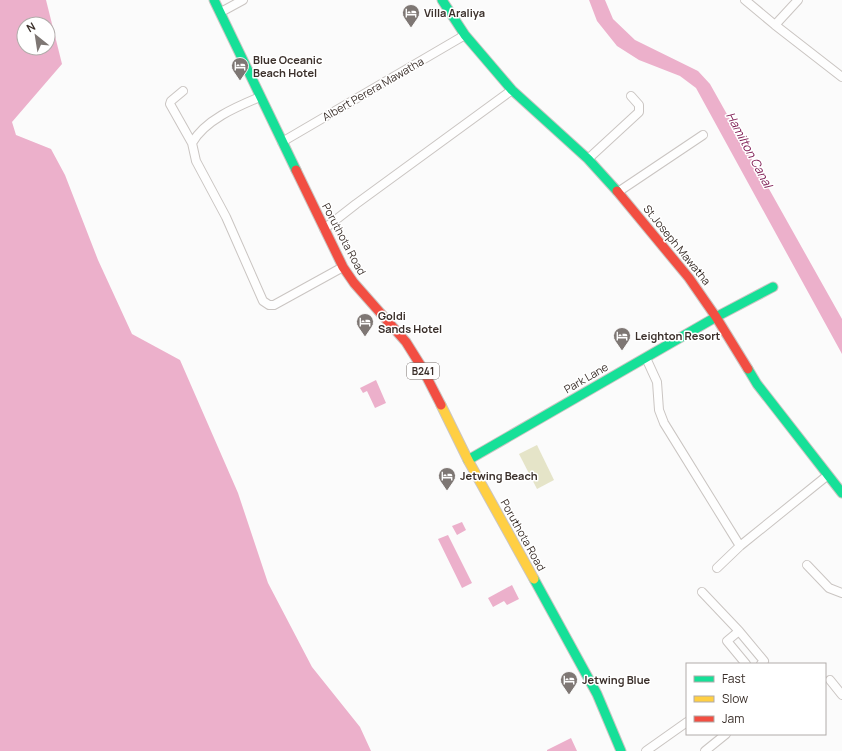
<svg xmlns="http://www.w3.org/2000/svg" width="842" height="751" viewBox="0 0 842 751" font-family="Manrope,sans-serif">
<rect width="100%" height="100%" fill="#fbfbfb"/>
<!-- green -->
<path fill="#e5e4c8" d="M537,445L554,480L537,489L519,454Z"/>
<!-- water -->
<path fill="#ecb0cb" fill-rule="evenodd" d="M0,0H46L62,64L12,122L16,135L51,149L65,175L98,260L132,334L180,360L238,493L268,583L312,667L360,727L371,751H0ZM24,24H48V48H24Z
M589,0H605L613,19L635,40L698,71L710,84L842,319V354L696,88L680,76L639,60L617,46L597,21Z
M376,380L386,403L375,408L367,391L363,393L360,388Z
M462,522L466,530L457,535L452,526Z
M448,535L472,583L462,588L438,539Z
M512,585L519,599L507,605L504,601L493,607L488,598Z
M571,738L577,751H547V750Z"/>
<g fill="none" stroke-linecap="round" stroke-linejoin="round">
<defs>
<path id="street" d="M745,0L775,25L842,77
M221,12L243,0
M775,25L798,0
M183,91L171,101L170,104L192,143
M260,97C236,107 205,120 192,143L196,161L226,217L263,301L269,305H274L343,267
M282,142L465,35
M588,159L639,112V105L631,96
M618,192L703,135
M324,229L356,204L512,90
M646,358L657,382L659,410L664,423L740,546
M807,565L829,588L842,593
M717,568L740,546L828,475
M702,592L739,631L764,661L761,664
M739,631L727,641L746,664
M830,680L842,695
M646,751L687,722
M705,751L726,734"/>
<path id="fast" d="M214,0L296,170
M442,0L465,35L512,90L588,159L617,191
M748,369L757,384L842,493
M468,460L716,317L773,287
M534,579L597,694L621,751"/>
<path id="slow" d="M441,405L468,460L534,579"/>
<path id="jam" d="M296,170L343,267L354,283L406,342L421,366L441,405
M617,191L689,278L716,317L748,369"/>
</defs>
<!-- street casing -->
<use href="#street" stroke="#cac5c2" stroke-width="10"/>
<!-- fast casing -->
<use href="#fast" stroke="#cac5c2" stroke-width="11"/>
<!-- slow casing -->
<use href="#slow" stroke="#cac5c2" stroke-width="11"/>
<!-- jam casing -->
<use href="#jam" stroke="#cac5c2" stroke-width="11"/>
<!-- street -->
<use href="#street" stroke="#fefefe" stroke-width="8"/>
<!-- fast -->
<use href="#fast" stroke="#16e098" stroke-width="9"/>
<!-- slow -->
<use href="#slow" stroke="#ffcf43" stroke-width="9"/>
<!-- jam -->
<use href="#jam" stroke="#f24e42" stroke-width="9"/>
</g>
<!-- icons -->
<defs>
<symbol id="hotel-pin" viewBox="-11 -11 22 30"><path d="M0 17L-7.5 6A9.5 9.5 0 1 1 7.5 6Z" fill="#7e7774" stroke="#fff"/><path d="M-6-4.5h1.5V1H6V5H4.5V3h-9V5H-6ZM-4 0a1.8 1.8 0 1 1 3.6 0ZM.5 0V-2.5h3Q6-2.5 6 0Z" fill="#fff"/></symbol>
</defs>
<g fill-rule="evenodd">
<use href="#hotel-pin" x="401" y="3" width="20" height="27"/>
<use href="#hotel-pin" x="230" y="56" width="20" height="27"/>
<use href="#hotel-pin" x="355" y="312" width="20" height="27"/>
<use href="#hotel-pin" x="612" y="326" width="20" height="27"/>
<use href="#hotel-pin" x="437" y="466" width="20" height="27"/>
<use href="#hotel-pin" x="559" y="670" width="20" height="27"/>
</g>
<g text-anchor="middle" stroke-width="3" stroke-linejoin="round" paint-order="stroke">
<!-- shield labels -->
<rect fill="#fff" stroke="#766e6b" stroke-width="1" x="407" y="363" width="32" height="16" rx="3"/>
<g font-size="10" font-weight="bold" fill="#3b302b">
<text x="423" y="375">B241</text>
</g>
<!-- poi labels -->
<g font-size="11" font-weight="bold" fill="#3b302b" stroke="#fff" text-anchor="start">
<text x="424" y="17">Villa Araliya</text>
<text x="253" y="64">Blue Oceanic<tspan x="253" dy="13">Beach Hotel</tspan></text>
<text x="378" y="320">Goldi<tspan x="378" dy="13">Sands Hotel</tspan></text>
<text x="635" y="340">Leighton Resort</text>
<text x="460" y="480">Jetwing Beach</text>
<text x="582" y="684">Jetwing Blue</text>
</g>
<!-- street labels -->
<g font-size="11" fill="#3b302b" stroke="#fff">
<text transform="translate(373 89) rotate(-30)" y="4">Albert Perera Mawatha</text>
<text transform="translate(344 239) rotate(62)" y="4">Poruthota Road</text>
<text transform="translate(677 245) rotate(51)" y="4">St.Joseph Mawatha</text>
<text transform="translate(586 378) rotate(-30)" y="4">Park Lane</text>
<text transform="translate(523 535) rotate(61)" y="4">Poruthota Road</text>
</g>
<!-- water labels -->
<g font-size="12" font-style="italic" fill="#7b164f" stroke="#fff">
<text transform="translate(749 150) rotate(62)" y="4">Hamilton Canal</text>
</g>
</g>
<!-- legend -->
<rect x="686" y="663" width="140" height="72" fill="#ffffff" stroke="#b1acaa"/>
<rect x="694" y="676" width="20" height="6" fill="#16e098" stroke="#b1acaa"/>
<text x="722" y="683" font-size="12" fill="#3b302b">Fast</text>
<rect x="694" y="696" width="20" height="6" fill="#ffcf43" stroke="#b1acaa"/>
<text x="722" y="703" font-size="12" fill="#3b302b">Slow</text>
<rect x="694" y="716" width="20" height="6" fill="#f24e42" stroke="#b1acaa"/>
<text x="722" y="723" font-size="12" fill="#3b302b">Jam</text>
<!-- north arrow -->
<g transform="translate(36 36) rotate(330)"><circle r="19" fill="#ffffff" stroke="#b1acaa"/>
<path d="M0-3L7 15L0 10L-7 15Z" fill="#7e7774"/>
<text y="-6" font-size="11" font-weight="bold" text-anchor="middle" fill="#3b302b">N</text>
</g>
</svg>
